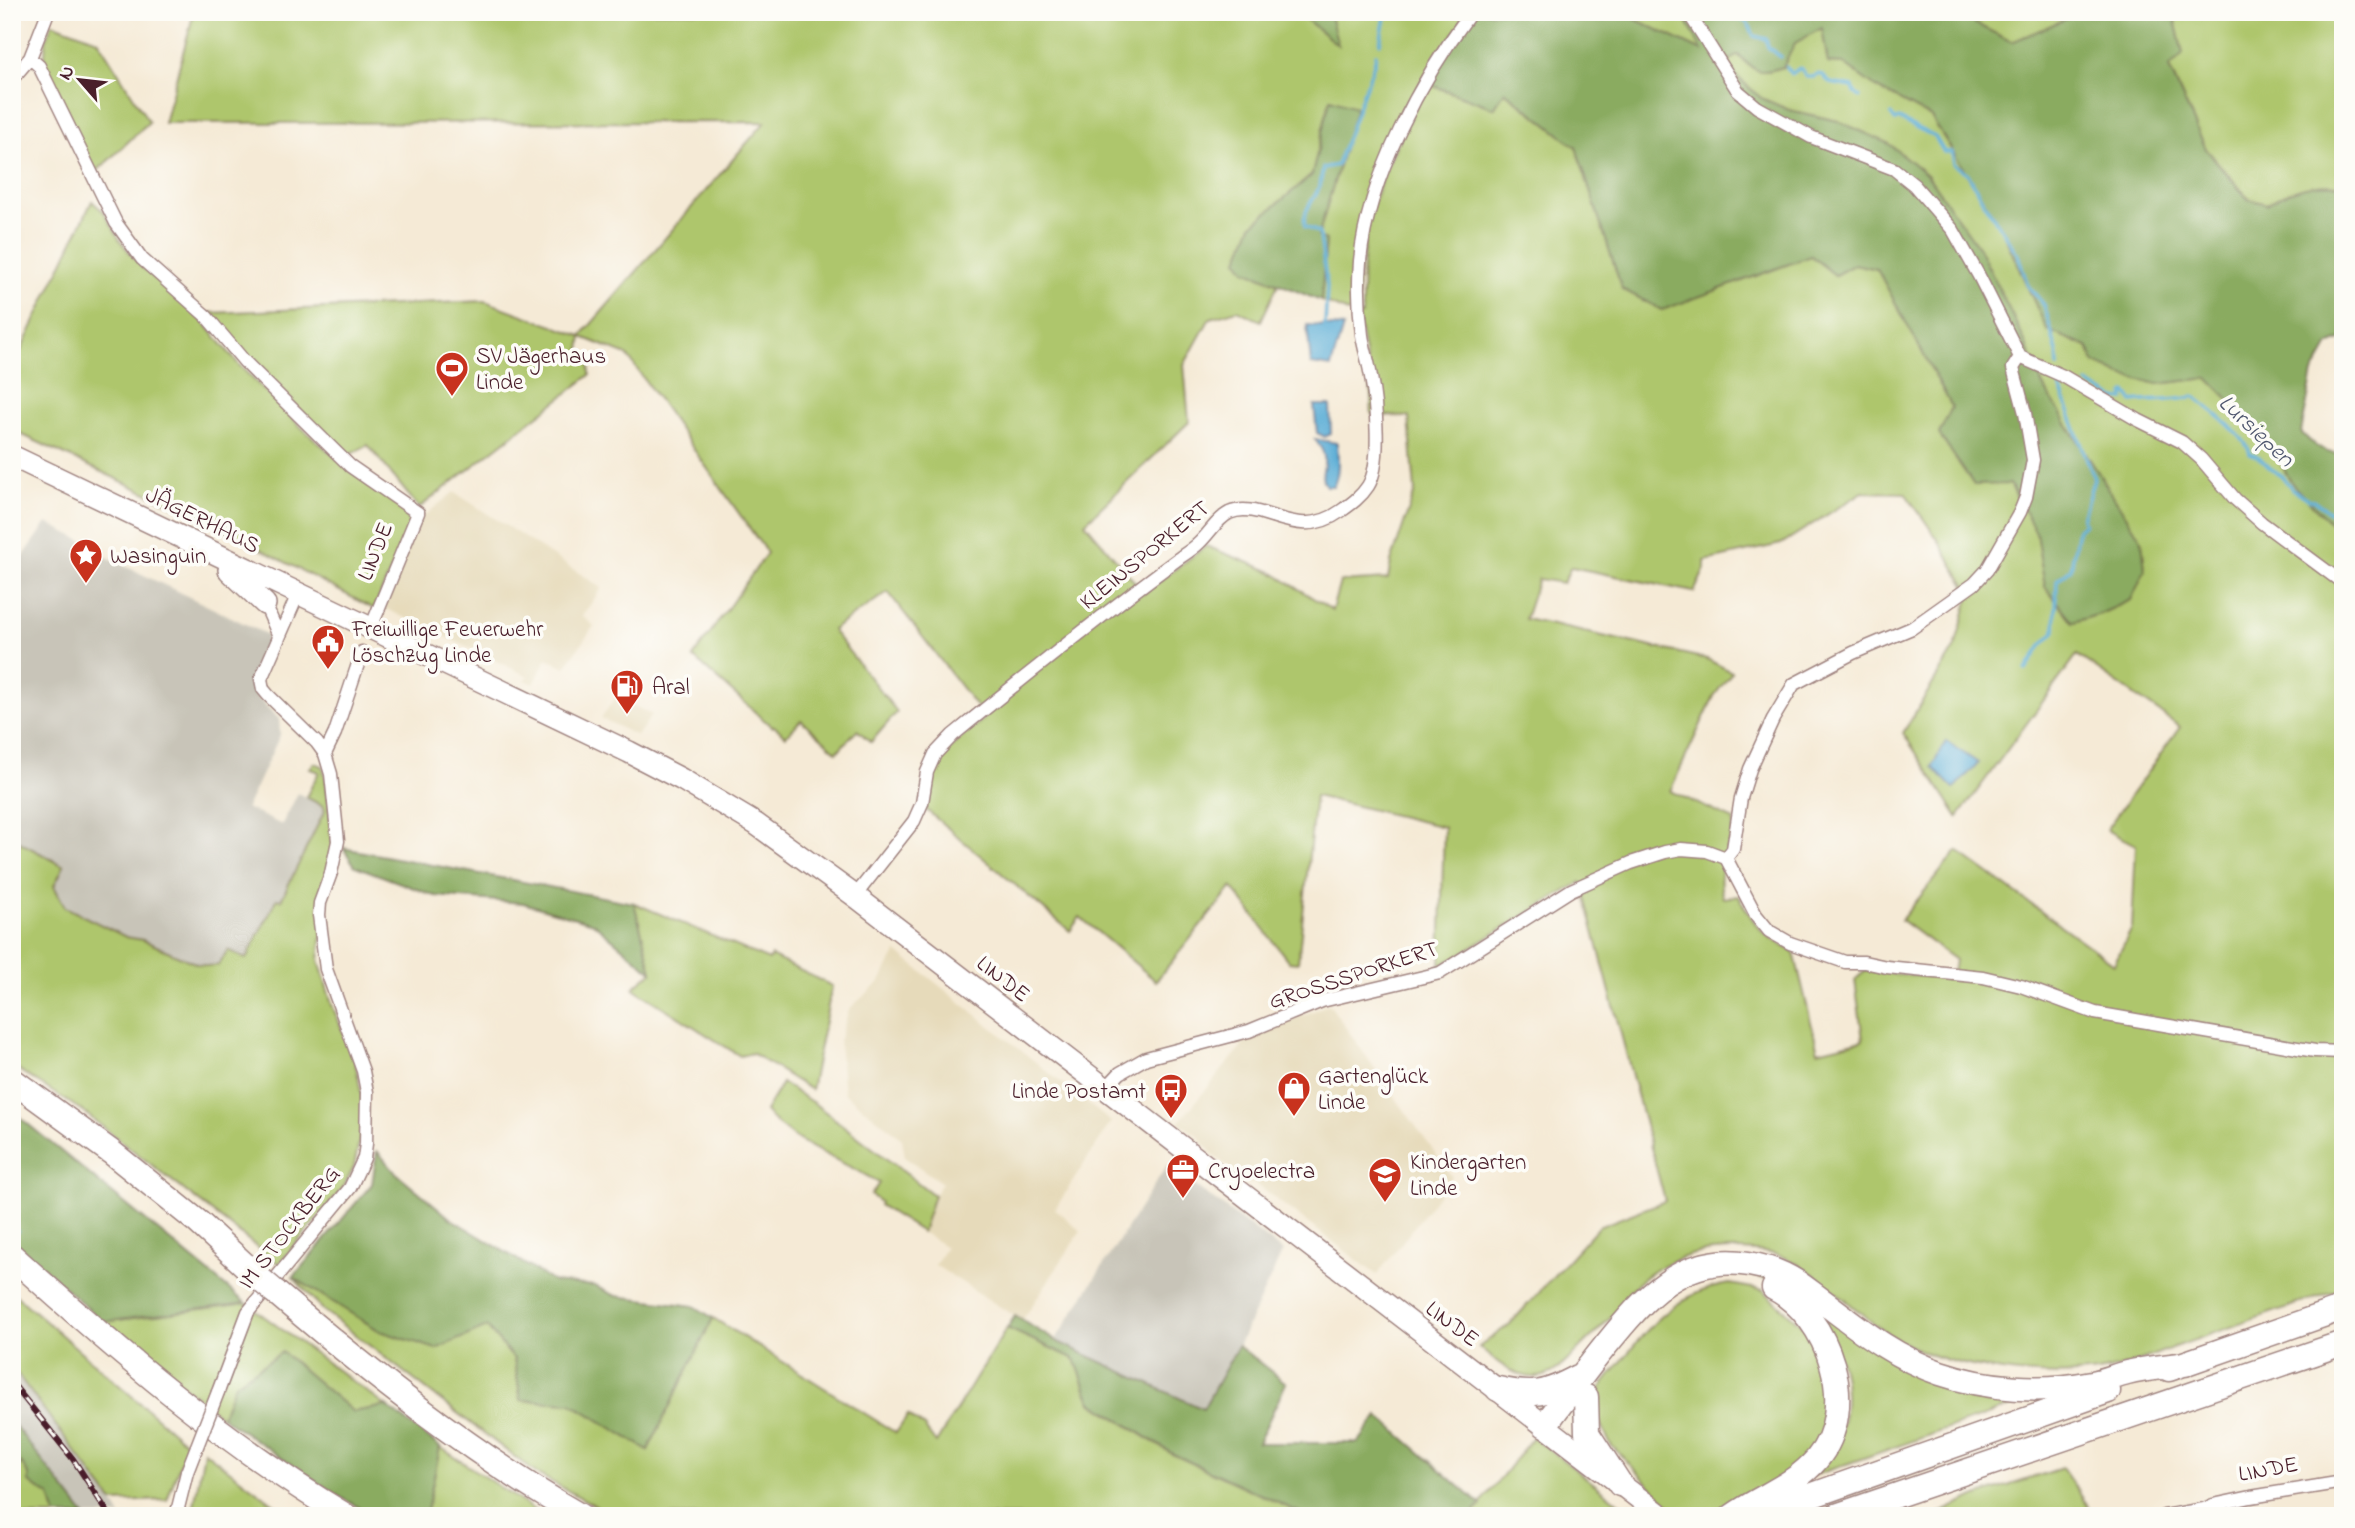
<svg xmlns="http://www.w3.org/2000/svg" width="2355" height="1528" viewBox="0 0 2355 1528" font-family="'Indie Flower',sans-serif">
<rect width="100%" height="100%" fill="#fdfcf7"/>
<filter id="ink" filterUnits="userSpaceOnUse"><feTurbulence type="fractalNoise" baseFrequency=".0143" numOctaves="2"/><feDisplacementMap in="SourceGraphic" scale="14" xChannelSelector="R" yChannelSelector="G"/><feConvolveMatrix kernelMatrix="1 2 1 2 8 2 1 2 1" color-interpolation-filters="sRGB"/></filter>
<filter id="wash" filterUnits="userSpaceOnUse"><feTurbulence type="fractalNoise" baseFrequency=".00686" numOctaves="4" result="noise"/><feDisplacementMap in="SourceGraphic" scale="28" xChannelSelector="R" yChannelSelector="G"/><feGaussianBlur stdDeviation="1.57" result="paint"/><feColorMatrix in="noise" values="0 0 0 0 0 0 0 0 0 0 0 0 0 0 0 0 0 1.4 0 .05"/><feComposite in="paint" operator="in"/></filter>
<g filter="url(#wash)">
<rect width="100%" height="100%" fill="#f5ead6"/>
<!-- built -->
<path fill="#e6daba" d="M454,492L602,588L582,616L594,626L565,667L547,658L534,684L525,680L528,676L382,607L420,519Z
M616,697L652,715L637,736L601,718Z
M897,952L1111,1122L1055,1209L1081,1231L1022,1321L935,1265L946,1247L922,1232L934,1195L942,1183L905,1157L902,1138L844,1093L839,1042L849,1009L879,983Z
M1329,1004L1452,1177L1377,1275L1253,1182L1250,1184L1212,1154L1198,1136L1179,1122L1249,1038Z"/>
<!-- industrial -->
<path fill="#c8c4b8" d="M47,523L95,547L100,554L268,635L264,651L253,676L252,685L257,697L279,719L280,735L246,808L282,825L298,793L323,806L325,810L281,901L276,899L246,959L222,961L218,965L209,966L197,964L143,940L126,937L65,907L53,886L64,865L12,838V572Z
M1167,1165L1283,1251L1238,1346L1204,1409L1055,1341Z
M12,1367L113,1502L121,1516H85L12,1422Z"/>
<!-- green -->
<path fill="#aec66c" stroke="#7c724c" stroke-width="2" fill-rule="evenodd" d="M194,12H1297L1337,44L1329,12H1468C1405,112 1353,193 1358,315H1362C1362,287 1362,261 1366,234C1375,181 1403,131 1428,84L1494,108L1504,91L1576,147L1622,289L1662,310L1811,256L1835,275L1855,264L1877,269L1953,408L1939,434L1974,485L2010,483L2036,533L2045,587L2073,622L2100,614L2131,600L2145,570L2142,541L2043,386L2024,340L1979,248L1927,175L1888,143L1838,121L1789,110L1761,98L1735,75L1727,62L1738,55C1755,71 1759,75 1783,67L1795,43L1822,28L1828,63L1844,64L1877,88L1931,117L2002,230L2047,330L2088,347L2094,362L2121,375L2158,384L2208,378L2263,433L2293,485L2343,536V1288C2288,1307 2233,1326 2178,1346C2154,1354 2128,1367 2103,1371C2045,1381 1955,1370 1902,1342C1860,1319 1832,1282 1792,1261C1769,1249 1739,1249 1714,1251C1683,1253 1650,1268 1630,1291C1625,1298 1620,1306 1615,1313C1603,1326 1590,1338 1578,1350C1567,1361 1555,1375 1539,1377C1516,1380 1495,1360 1479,1347L1510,1324L1598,1227L1665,1201L1581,882L1440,966L1444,827L1315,796L1298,963L1289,962L1232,887L1156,981L1080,917L1070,931L925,809C937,757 944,751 985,718L888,592L832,630L897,712L871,742L857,730L837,752L801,720L786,736L774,726L772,727L693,657L767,553L627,355L582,337L580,350L589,359L590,375L419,508L368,445L345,457L249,359L210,313L485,301L581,336L765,122L164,123ZM1330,99L1356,108L1318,237L1326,240L1321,301L1358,316L1370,380L1372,415L1409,417L1415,491L1391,562L1388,579L1340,582L1332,610L1270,571L1206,546L1144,593L1085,523L1189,422L1184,365L1210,318L1237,310L1261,321L1278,284L1245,270L1238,260L1252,225L1312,175ZM1863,492L1905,493L1937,538L1970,594L1955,647L1903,733L1958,817L2077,655L2180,727L2106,830L2136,845L2132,928L2114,964L1957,851L1901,920L1955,960L1952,979L1865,971L1855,980L1863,1040L1818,1051L1794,952C1763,936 1755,927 1739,896L1723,898C1714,870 1732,849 1734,820L1670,791L1714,696L1732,672L1707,659L1525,619L1538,579L1563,583L1571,567L1694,592L1705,569V561L1781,544Z
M1620,12H1682L1703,52Z
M1952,12H2082L2012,42Z
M2173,12H2343V186C2315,181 2290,189 2267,204L2249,199L2206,149L2169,67L2183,54Z
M52,23L98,40L149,122L95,173L44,66L46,40Z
M92,201L104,212L121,242L141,266L202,320L239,365L302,428L350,470L414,517L374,609L211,523L12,430V369Z
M314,763L323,766L326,780L333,844L319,960L332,1005L355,1061L362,1098L361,1132L354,1167L343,1188L279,1264L81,1110L12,1066V838L64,866L54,886L65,907L126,937L143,940L197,964L209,966L218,965L228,950L246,959L277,899L281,900L325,810L323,806L306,797L319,772L310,768Z
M634,903L769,960L771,956L832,986L811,1090L752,1053L740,1056L633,988L652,972Z
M782,1083L815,1104L934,1195L922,1232L879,1205L880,1202L871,1195L879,1183C844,1160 792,1145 765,1111Z
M1726,1268C1791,1269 1823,1315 1874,1347C1929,1380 1990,1392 2053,1392L1812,1476C1830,1455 1844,1432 1845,1404C1850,1320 1766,1245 1685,1283C1643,1303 1596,1376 1566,1413L1562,1410C1606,1354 1649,1275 1726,1268Z
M293,1277L380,1331L487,1327L514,1359L521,1400L571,1403L648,1450L713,1318L896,1433L908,1415L924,1427L936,1443L1007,1328L1075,1359L1091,1402L1172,1454L1307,1516H614L537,1474L323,1310Z
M1730,1284L1763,1290L1815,1337L1831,1408L1818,1449L1764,1492L1697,1516H1685L1665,1501L1611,1445L1599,1422L1591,1421L1594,1399L1599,1390C1636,1344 1667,1292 1730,1284Z
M12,1292L187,1444L167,1500L113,1502L12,1367Z
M246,1303L386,1406L353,1412L282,1352L235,1384L222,1417L103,1322Z
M1533,1437L1636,1516H1471Z
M440,1447L543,1516H426Z
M204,1451L290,1516H192Z
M21,1462L29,1475V1482L50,1496L56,1516H12V1474Z
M2062,1468L2095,1516H1934L1977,1496Z"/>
<!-- forest -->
<path fill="#8aab60" stroke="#6a6546" stroke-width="2" d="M1297,12H1329L1338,45Z
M1468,12H1620L1702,51L1682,12H1952L2012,42L2082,12H2173L2183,54L2169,68L2206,149L2248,199L2267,204C2290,189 2315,181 2343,186V339L2329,345L2313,373L2301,432C2314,446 2323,454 2343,454V536L2293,485L2263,433L2208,378L2158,384L2121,375L2094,362L2088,347L2047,330L2002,230L1931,117L1877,88L1844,64L1828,63L1822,28L1795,43L1783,67C1759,75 1755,72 1738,55L1727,62L1735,75L1761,98L1789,110L1838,121L1888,143L1927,175L1979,248L2024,340L2043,386L2142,541L2145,570L2131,600L2100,614L2073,622L2045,586L2036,533L2010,484L1974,485L1939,434L1952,407L1877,269L1855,264L1835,275L1811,256L1662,310L1622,289L1576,147L1505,91L1494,108L1423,82Z
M1330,99L1356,107L1318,237L1326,240L1321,301L1245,270L1238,260L1252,225L1312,175Z
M343,848L634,903L652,972L593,923L523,903L435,896L355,866Z
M12,1111L246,1303L103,1322L12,1240Z
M377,1151L394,1171L450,1218L554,1282L595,1286L616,1296L694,1306L713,1318L648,1450L571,1403L521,1400L514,1359L487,1327L436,1349L380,1331L293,1277L372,1184Z
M1015,1316L1056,1341L1203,1409L1238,1346L1286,1383L1258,1443H1358L1378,1416L1481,1505L1471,1516H1307L1173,1454L1091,1401L1075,1359L1007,1328Z
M282,1352L353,1412L386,1406L440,1447L426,1516H375L336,1495L222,1417L235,1384Z
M12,1422L85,1516H56L50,1496L29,1482V1475L21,1463L12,1474Z"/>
<!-- water -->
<path fill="#59acd5" stroke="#526680" stroke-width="2" d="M1307,325L1343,327L1331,367L1311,364Z
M1314,405H1330L1331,434L1325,437L1317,433Z
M1315,439L1337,443C1338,457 1340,474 1333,486H1326C1318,476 1326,468 1324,456C1324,451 1318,444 1315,439Z
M1946,741L1978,763L1954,789L1932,767Z"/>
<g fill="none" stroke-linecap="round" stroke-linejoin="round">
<!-- stream -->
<path stroke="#59acd5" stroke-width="3.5" d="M1732,12V16L1735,19C1747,18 1750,26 1754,36L1766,39L1768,47L1781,57
M1380,43L1386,12
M1786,67L1791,74L1800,68C1806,72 1801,77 1814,77L1817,74L1823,75L1830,83L1853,87L1855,93L1860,97
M1891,114L1895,121L1899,119L1935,137L1944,152H1952L1954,164L1968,174L1984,203L2018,255L2028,286L2044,305L2057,352L2058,367
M1325,327L1327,286L1320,236L1318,232L1305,227C1301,211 1315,200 1320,185C1322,180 1321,174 1323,168L1337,165L1374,64L1376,54
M2087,383L2115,399H2124V394L2126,392L2133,402C2146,400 2185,401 2194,396C2208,408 2248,437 2250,454L2259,457L2270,468L2281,475L2292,489L2309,500H2313L2343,522
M2026,670L2041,646L2055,631L2057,580L2071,569L2078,529L2084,524L2082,519L2094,478L2058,382
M12,1228L17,1231"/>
</g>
</g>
<g filter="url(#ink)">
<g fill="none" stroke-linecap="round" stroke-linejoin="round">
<defs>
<path id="street" d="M1688,12L1738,91L1757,107L1811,137L1894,169L1914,185L1953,230L1979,276L2020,357L2063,376L2138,420L2182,442L2201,459L2235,499L2262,523L2343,583
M30,58L39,66L116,223L142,259L206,316L245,362L350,466L418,513L370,630
M12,79L30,58L48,12
M265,604L279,636
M325,754L335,733L362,652
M1726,858L1733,849L1741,798L1750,769L1773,719L1794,684L1853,653L1912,628L1974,584L1987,570L2020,512L2026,497L2033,460L2025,413L2013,368L2020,357
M855,896L914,821L922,803L927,772L935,754L953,735C1028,674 1104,613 1182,556C1188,552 1194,548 1199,543C1209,534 1217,519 1229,513C1262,498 1295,544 1341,511C1351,504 1361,497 1368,486C1382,464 1376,403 1371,377C1369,363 1364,349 1362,335C1359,312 1358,285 1360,261C1368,177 1421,79 1471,12
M1105,1089L1120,1073L1146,1058L1249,1031L1322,1001L1440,973L1571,890L1631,863L1665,852L1681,849L1707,851L1726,858L1756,915L1769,931L1790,943L1845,962H1864L1887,967L1983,977L2021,986L2095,1013L2315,1051L2343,1052
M218,1392L248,1312L350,1188L364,1158L366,1144L367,1092L363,1071L326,969L319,915L320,903L331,873L338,841L331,774L325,754L317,743L268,695L263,689L261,679L298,594
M181,1516L178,1508L187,1472
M2164,1516L2204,1509L2213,1505L2251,1497L2343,1482"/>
<path id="primary" d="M12,456L629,752L681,779L756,824L855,896L1662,1516
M229,570L265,604"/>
<path id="highway" d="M12,1080L111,1152L198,1222L261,1280
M12,1256C117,1351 224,1443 346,1516
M274,1291C370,1373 471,1453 580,1516
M2169,1369L2343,1308
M1498,1389C1534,1397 1546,1394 1578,1377
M1586,1397L1587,1433L1620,1484
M1545,1425C1565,1398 1585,1371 1606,1345C1644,1298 1682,1253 1749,1264C1767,1267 1783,1273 1798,1283C1845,1316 1884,1354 1940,1373C1987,1389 2042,1393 2092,1383C2104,1381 2115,1376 2127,1373C2146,1368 2166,1367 2185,1364
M1733,1516C1761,1496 1794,1486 1817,1459C1860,1408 1829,1316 1774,1288
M1754,1516L2108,1391
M1836,1516L2343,1343"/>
</defs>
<!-- street casing -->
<use href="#street" stroke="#a08480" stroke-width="15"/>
<!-- primary casing -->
<use href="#primary" stroke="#a08480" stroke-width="24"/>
<!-- highway casing -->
<use href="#highway" stroke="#a08480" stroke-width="27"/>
<!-- street -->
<use href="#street" stroke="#fff" stroke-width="12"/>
<!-- primary -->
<use href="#primary" stroke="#fff" stroke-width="21"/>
<!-- highway -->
<use href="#highway" stroke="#fff" stroke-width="24"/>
<defs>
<path id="rail" d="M12,1383L73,1459L110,1516"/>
</defs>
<!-- rail casing -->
<use href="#rail" stroke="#4a1f2b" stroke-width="6"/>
<!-- rail -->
<use href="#rail" stroke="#fdfcf7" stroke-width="3.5" stroke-dasharray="10" stroke-linecap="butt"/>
<defs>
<path id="street-bridge" d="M187,1472L218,1392"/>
<path id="highway-bridge" d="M261,1280L274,1291"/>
</defs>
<!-- street-bridge casing -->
<use href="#street-bridge" stroke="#a08480" stroke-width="15" stroke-linecap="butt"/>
<!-- highway-bridge casing -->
<use href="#highway-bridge" stroke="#a08480" stroke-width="27" stroke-linecap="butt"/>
<!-- street-bridge -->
<use href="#street-bridge" stroke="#fff" stroke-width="12"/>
<!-- highway-bridge -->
<use href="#highway-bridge" stroke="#fff" stroke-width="24"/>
</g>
</g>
<!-- icons -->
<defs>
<symbol id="stadium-pin" viewBox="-11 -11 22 30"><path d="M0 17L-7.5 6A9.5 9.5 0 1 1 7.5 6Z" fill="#c8321e" stroke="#fdfcf7"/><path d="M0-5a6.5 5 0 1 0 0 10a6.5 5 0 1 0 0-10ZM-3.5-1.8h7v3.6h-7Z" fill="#fff"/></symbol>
<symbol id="sight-pin" viewBox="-11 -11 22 30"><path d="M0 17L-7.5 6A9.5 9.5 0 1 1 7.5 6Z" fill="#c8321e" stroke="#fdfcf7"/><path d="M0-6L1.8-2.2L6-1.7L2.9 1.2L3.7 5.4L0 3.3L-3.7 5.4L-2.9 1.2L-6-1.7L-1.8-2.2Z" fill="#fff"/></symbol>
<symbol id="civic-pin" viewBox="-11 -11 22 30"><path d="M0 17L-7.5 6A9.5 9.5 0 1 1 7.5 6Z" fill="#c8321e" stroke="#fdfcf7"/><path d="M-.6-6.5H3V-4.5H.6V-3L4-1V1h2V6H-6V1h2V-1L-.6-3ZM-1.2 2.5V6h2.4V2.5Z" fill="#fff"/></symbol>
<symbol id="fuel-pin" viewBox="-11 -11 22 30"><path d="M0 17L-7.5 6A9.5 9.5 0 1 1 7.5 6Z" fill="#c8321e" stroke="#fdfcf7"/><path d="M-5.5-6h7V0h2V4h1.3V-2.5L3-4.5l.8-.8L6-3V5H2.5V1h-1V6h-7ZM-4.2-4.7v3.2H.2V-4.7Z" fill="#fff"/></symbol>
<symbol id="shop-pin" viewBox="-11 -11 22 30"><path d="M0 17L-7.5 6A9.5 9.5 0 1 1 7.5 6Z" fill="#c8321e" stroke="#fdfcf7"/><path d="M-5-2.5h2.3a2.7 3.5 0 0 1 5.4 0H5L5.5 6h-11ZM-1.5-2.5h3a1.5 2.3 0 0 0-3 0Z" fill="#fff"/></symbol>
<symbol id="bus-pin" viewBox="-11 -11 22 30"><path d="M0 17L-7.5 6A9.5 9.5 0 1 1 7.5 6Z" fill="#c8321e" stroke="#fdfcf7"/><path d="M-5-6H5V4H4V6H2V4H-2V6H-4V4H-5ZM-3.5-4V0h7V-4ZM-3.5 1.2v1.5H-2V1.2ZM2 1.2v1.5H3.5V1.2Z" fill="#fff"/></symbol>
<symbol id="office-pin" viewBox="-11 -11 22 30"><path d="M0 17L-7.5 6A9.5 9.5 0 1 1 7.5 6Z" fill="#c8321e" stroke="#fdfcf7"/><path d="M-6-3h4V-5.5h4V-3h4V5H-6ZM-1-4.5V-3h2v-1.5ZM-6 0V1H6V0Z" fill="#fff"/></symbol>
<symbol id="school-pin" viewBox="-11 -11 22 30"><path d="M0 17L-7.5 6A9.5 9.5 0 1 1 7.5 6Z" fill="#c8321e" stroke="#fdfcf7"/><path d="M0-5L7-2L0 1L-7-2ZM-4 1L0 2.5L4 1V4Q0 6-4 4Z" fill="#fff"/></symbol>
</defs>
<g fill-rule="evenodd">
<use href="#stadium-pin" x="433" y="349" width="38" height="52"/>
<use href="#sight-pin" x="67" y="536" width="38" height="52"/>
<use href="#civic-pin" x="309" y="622" width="38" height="52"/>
<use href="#fuel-pin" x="608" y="667" width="38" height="52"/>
<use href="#shop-pin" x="1275" y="1069" width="38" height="52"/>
<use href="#bus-pin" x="1152" y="1071" width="38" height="52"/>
<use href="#office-pin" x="1164" y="1151" width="38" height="52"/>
<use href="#school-pin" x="1366" y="1155" width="38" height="52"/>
</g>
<g text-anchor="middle" stroke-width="7" stroke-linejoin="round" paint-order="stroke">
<!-- poi labels -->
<g font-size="23" fill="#4a1f2b" stroke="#fdfcf7" text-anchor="start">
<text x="476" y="363">SV Jägerhaus<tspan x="476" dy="26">Linde</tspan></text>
<text x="110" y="563">Wasinguin</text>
<text x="352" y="636">Freiwillige Feuerwehr<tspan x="352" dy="26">Löschzug Linde</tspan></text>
<text x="652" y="694">Aral</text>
<text x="1318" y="1083">Gartenglück<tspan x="1318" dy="26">Linde</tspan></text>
<text x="1146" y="1098" text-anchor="end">Linde Postamt</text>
<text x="1410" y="1169">Kindergarten<tspan x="1410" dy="26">Linde</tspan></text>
<text x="1208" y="1178">Cryoelectra</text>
</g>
<!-- street labels -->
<g font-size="23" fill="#4a1f2b" stroke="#fdfcf7">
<text transform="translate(203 519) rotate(26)" y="8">JÄGERHAUS</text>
<text transform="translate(374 551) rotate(-68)" y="8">LINDE</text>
<text transform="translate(1144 554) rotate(-39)" y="8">KLEINSPORKERT</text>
<text transform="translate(1353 974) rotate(-18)" y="8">GROSSSPORKERT</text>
<text transform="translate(1004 978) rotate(38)" y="8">LINDE</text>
<text transform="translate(288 1227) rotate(-52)" y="8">IM STOCKBERG</text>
<text transform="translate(1453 1323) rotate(37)" y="8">LINDE</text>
<text transform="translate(2268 1468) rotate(-10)" y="8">LINDE</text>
</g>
<!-- water labels -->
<g font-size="24" font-style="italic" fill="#50576f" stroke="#fdfcf7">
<text transform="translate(2257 430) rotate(43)" y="8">Lursiepen</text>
</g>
</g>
<!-- margin -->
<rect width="2355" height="1528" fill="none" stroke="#fdfcf7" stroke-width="42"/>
<!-- north arrow -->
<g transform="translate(80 80) rotate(298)" stroke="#fdfcf7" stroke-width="5" paint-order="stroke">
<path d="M0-5L12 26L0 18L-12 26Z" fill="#4a1f2b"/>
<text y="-10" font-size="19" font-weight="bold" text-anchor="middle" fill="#4a1f2b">N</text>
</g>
</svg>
